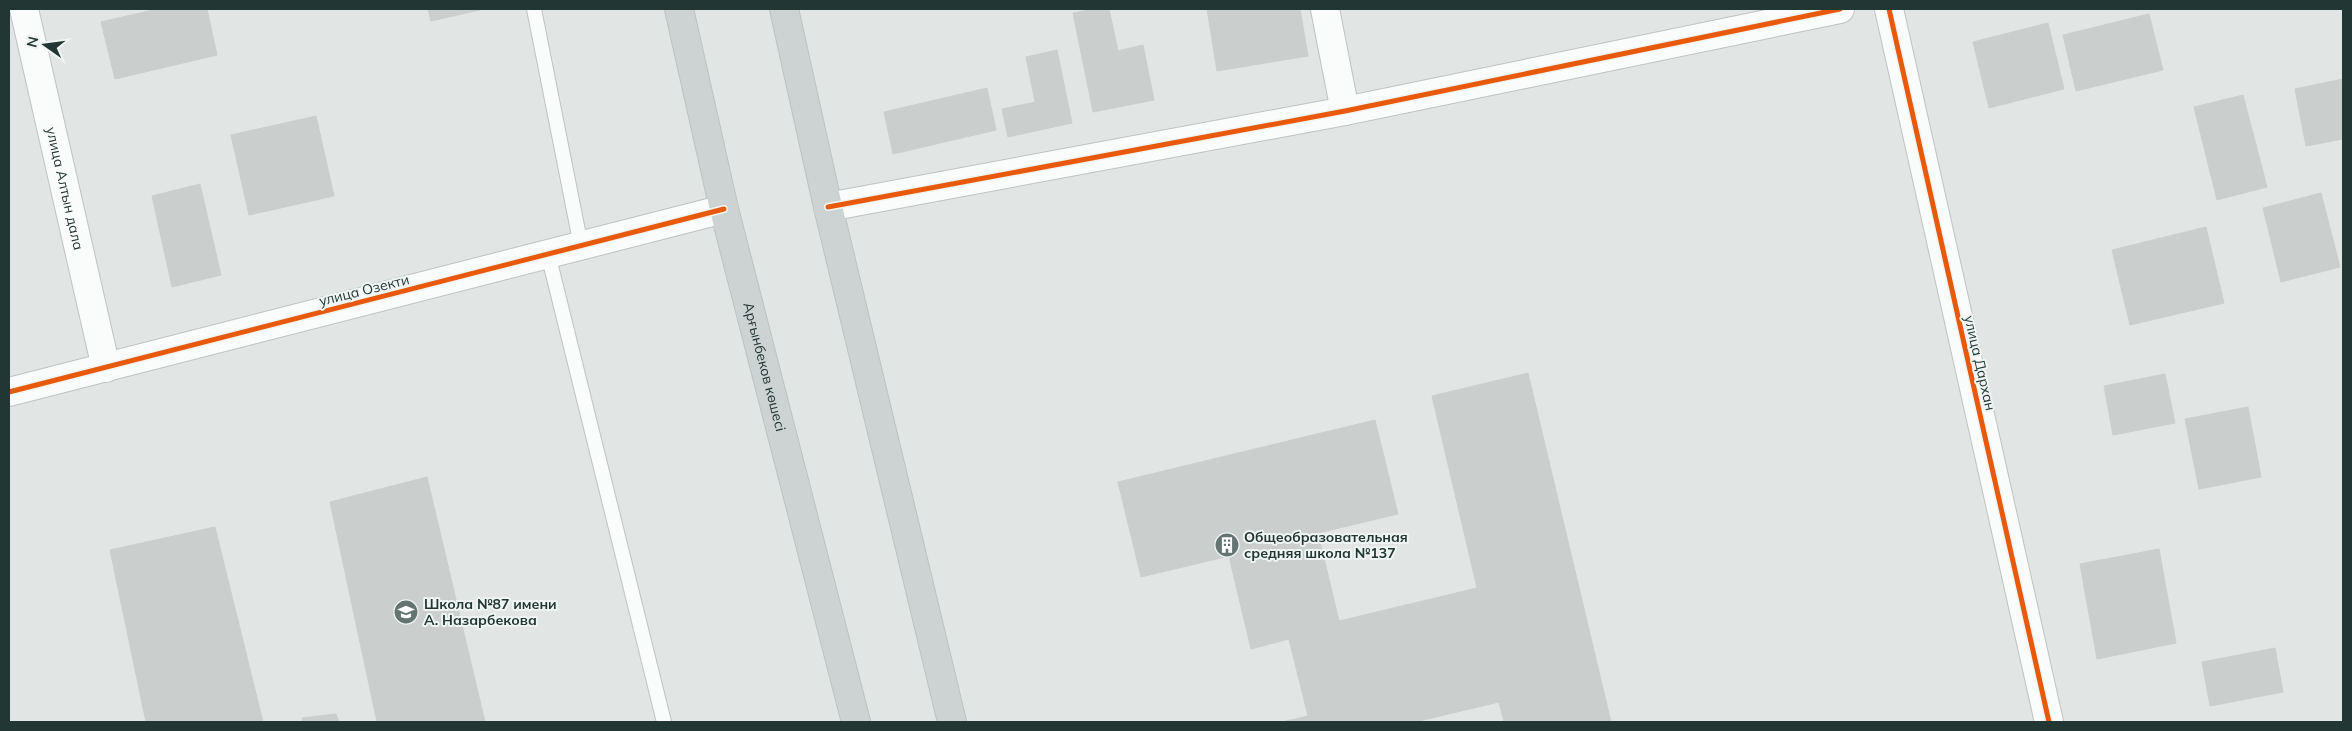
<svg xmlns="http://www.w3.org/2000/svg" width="2352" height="731" viewBox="0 0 2352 731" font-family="Mulish,sans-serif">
<rect width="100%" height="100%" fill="#e1e6e4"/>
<!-- building -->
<path fill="#cacfcd" stroke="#cacfcd" d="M157,9H207L217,55L115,79L101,22Z
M428,9H484L431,21Z
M1094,9H1109L1118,51L1143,45L1154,100L1093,112L1073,13Z
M1207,9H1300L1308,56L1217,71Z
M2149,14L2163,70L2076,91L2063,35Z
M2048,23L2064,89L1989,108L1973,42Z
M1057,50L1072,123L1008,137L1002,109L1035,102L1026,57Z
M2343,79V139L2306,146L2295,89Z
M987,88L996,130L893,154L884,112Z
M2243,95L2267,187L2217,200L2194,107Z
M316,116L334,196L249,215L231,135Z
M200,184L221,275L172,287L152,196Z
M2321,193L2340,267L2281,282L2263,208Z
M2206,227L2224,303L2130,325L2112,250Z
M1528,373L1611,722H1504L1499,702L1415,722H1282L1308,716L1289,639L1251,649L1229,556L1141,577L1118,482L1375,420L1398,514L1318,533L1339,621L1477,588L1432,396Z
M2165,374L2175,423L2113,435L2104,386Z
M2248,407L2261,477L2199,489L2185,419Z
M427,477L485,722H377L330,502Z
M215,527L263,722H146L110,550Z
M2159,549L2176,643L2097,659L2080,564Z
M2275,648L2283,692L2210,706L2202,662Z
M336,714L339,722H303L302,718Z"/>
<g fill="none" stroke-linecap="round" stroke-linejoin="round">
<defs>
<path id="service" d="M534,9L581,246
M548,254L664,722"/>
<g id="minor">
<path id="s1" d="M24,9L106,368"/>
<path d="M1325,9L1345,111"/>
<path d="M1889,9L2049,722"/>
<path d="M828,207L1345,111L1840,9"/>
<path d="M9,392L724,209"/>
</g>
<g id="primary">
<path id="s2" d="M679,9L724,209L856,722"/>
<path d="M784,9L828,207L952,722"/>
</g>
</defs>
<!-- service casing -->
<use href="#service" stroke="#bec3c1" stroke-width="16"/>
<!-- minor casing -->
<use href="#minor" stroke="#bec3c1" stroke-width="30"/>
<!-- primary casing -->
<use href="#primary" stroke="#bcc3c1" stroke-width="30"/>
<!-- service -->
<use href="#service" stroke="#fafbfb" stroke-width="14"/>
<!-- minor -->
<use href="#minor" stroke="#fafbfb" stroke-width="28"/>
<!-- primary -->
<use href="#primary" stroke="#cdd3d2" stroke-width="28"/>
<defs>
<path id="cycleway" d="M1889,9L2049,722
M828,207L1345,111L1840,9
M9,392L724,209"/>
</defs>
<!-- cycleway casing -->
<use href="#cycleway" stroke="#eff5f3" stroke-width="8"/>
<!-- cycleway -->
<use href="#cycleway" stroke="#e8590c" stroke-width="5"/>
</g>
<!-- icons -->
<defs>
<symbol id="building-disc" viewBox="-11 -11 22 22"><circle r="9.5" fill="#657472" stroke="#eff5f3"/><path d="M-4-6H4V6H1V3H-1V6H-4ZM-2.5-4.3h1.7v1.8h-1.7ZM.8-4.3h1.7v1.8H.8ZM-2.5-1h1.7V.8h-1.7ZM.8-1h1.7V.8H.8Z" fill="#fff"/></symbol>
<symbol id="school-disc" viewBox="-11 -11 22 22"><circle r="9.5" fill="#657472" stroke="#eff5f3"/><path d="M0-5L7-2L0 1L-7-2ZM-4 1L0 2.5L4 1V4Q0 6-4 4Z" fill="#fff"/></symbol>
</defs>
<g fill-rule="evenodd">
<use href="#building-disc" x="1213" y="531" width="28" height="28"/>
<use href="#school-disc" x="392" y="598" width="28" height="28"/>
</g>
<g text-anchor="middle" stroke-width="4" stroke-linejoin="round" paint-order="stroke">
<!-- street labels -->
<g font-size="14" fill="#223634" stroke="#eff5f3">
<text dy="5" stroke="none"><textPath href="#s1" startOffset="184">улица Алтын дала</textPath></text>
<text transform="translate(364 290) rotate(-14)" y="5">улица Озекти</text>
<text transform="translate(1980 363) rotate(77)" y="5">улица Дархан</text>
<text dy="5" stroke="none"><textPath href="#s2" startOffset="368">Арғынбеков көшесі</textPath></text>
</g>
<!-- poi labels -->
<g font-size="14" font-weight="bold" fill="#223634" stroke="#eff5f3" text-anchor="start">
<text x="1244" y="542">Общеобразовательная<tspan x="1244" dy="16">средняя школа №137</tspan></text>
<text x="424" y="609">Школа №87 имени<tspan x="424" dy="16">А. Назарбекова</tspan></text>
</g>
</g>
<!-- border -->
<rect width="2352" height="731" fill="none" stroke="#223634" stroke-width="20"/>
<!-- north arrow -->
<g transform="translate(45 45) rotate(284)" stroke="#eff5f3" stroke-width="4" paint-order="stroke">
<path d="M0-4L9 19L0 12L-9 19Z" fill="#223634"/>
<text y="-8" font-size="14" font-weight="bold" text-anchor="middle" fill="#223634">N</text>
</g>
</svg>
